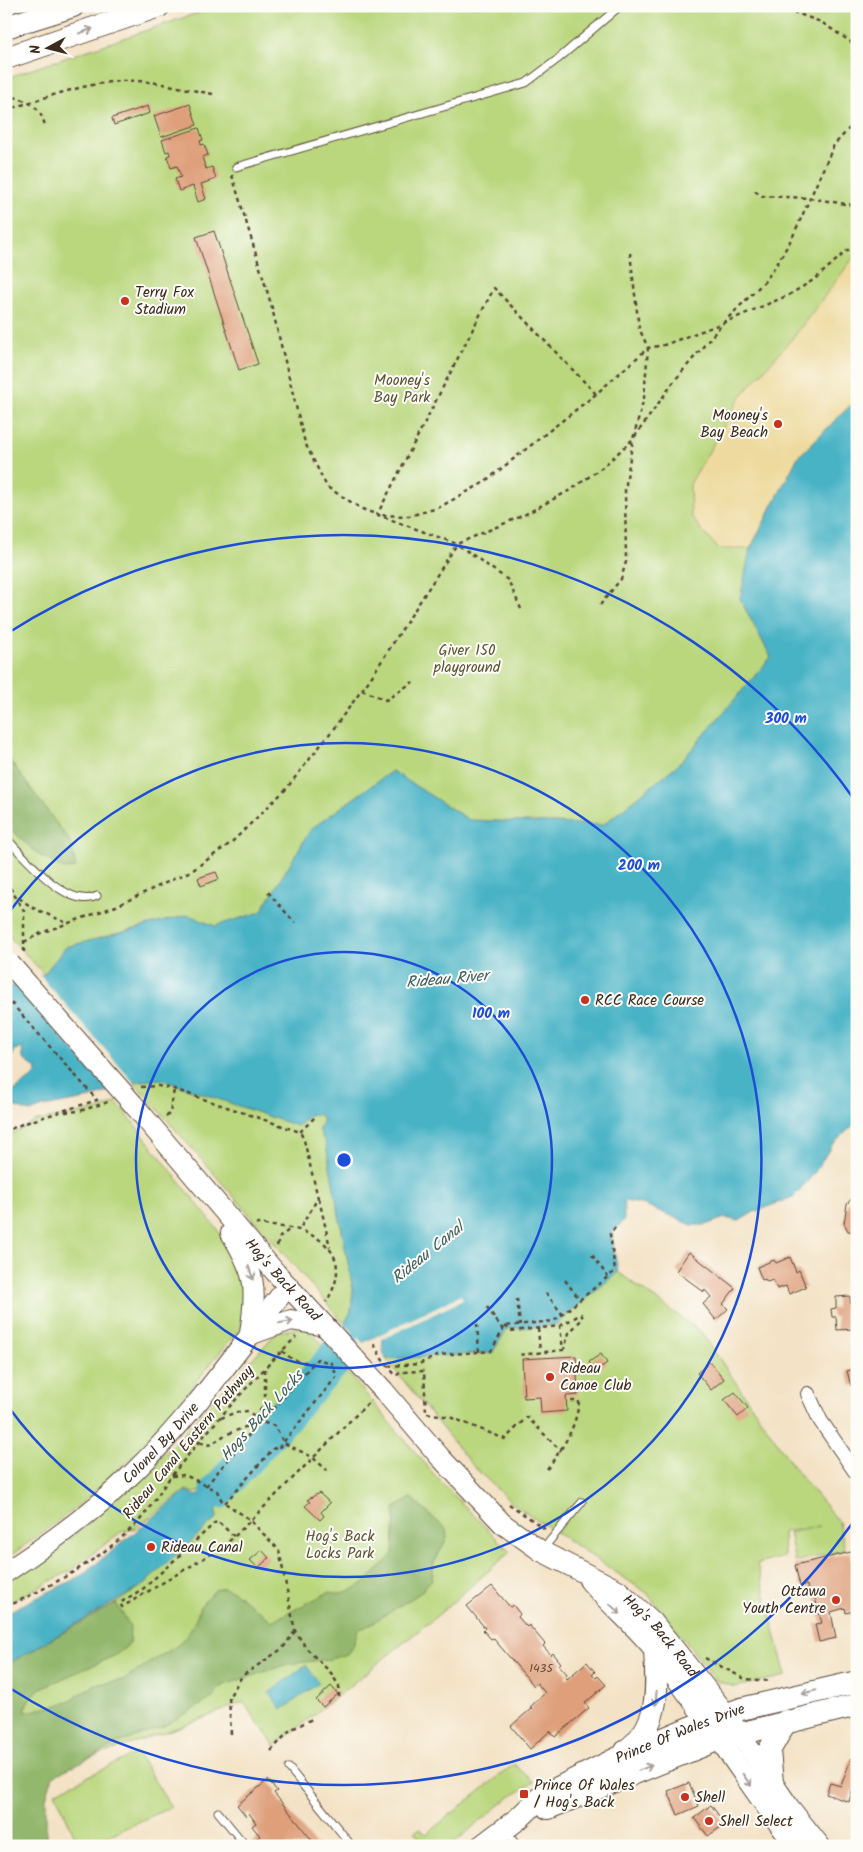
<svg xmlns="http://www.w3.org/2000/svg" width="863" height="1852" viewBox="0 0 863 1852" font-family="Kalam,sans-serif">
<rect width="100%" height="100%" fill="#fdfcf7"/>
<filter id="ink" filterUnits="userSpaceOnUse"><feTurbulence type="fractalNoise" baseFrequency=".02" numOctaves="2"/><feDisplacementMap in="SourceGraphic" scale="10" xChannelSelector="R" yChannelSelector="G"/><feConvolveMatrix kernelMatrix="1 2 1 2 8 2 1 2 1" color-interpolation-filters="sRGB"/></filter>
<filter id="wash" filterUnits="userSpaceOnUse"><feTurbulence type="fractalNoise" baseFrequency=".0096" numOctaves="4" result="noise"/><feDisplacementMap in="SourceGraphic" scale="20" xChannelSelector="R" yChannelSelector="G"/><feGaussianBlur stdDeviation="1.12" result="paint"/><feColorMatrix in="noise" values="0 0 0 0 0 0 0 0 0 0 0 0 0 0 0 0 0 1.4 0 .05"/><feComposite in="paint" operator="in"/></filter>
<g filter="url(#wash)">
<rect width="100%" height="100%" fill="#f3e2c5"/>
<!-- green -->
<path fill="#bad77e" stroke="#7a804e" d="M218,6H857V399L798,457L740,599L771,657L681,762L603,825L469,820L392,771L311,829L261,912L215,926L188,915L66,947L44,974L6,933V78Z
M160,1079L297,1126L313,1113H318L322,1117V1125L319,1129L326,1145L353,1290L351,1311L345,1324L134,1082Z
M117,1102L228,1243L249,1283L242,1326L136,1454L77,1507L6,1559V1137L37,1121L98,1110Z
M618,1272L701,1332L798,1473L839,1522L845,1550L795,1562L789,1533L820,1526L783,1532L784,1557L757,1564L786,1676L735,1687L717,1681L647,1593L512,1503L472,1465L386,1359L492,1353L507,1329L555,1325Z
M298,1328L308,1329L326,1348L270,1409L199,1492L195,1493L186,1490L136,1528L121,1532L70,1571L6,1604V1583L82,1529L171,1447L277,1332Z
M342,1366L438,1479L510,1552L438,1615L275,1746L243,1702L194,1722L49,1772L12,1710L116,1603L142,1586L216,1516V1511L222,1501Z
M137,1753L171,1807L86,1846H79L55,1792Z
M514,1764L534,1782L507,1799L450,1846H428L414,1833L420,1828L426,1834Z"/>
<!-- forest -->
<path fill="#93b86d" stroke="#677146" d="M6,755L71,843L76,868L64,869L39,855L6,825Z
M411,1498L446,1529L447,1538L434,1563L432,1579L420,1593L366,1627L358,1629L353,1646L347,1654L330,1659L288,1664L227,1684L219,1688L214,1697L164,1726L119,1743L53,1776L46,1798V1842L42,1846H6V1665L116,1603L130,1626L129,1644L116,1655L39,1689L27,1703L25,1712L51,1707L69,1701L95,1685L122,1680L178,1645L191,1630L202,1604L215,1590L224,1588L233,1591L272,1621L329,1592C356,1599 376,1571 393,1554L395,1508Z"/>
<!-- sand -->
<path fill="#eeda9e" stroke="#94825e" d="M857,253V399L798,457L750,549H719L702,531L691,516L690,484L741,396L796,334Z"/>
<!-- water -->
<path fill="#48b3c6" stroke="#426e72" d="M857,399V1122L832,1145L813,1175L793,1197L754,1212L739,1221L725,1218L705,1225H692L645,1205L626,1201L624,1202V1220L614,1231L612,1236L618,1272L555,1325L507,1329L492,1353L386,1359C380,1348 385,1341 381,1334L363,1343L350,1358L335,1342L351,1311L353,1290L326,1145L319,1129L323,1120L320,1115L310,1114L297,1126L160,1079L134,1082L91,1098L43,1107L30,1112L13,1106L6,1112V1087L11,1093L36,1075L37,1069L23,1059L22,1048L15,1050L6,1070V988L44,974L66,947L188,915L215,926L261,912L311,829L392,771L469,820L603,825L681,762L771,657L740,599L750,549L798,457Z
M207,1488L222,1501L216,1511L217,1518L142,1586L6,1665V1613L81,1576L186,1491L197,1496Z
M306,1665L319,1683L282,1710L269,1693Z"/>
<!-- pier -->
<path fill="#f3e2c5" d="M38,973L135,1084L112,1093L13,983Z
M461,1295L463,1300L380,1340V1337L365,1345L351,1360L333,1341L343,1322L363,1343Z"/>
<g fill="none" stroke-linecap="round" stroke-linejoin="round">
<!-- canal -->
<path stroke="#48b3c6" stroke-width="15" d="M335,1342L350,1358L222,1501L207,1488Z
M200,1506L217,1491L350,1340"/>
</g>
<g id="blocks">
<!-- building -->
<path fill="#de9f7a" d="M190,104L197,125L161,137L154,116Z
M148,106L150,113L114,125L112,118Z
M199,128L203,140L200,141L201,145L204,144L208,155L202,157L206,169L212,167L216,179L201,184L206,199L198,202L193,186L179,191L175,179L181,177L177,166L171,168L167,156L170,155L169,151L166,152L162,140Z
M214,231L258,364L239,370L196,237Z
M216,872L219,879L201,886L198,878Z
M854,1196H857V1232L848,1231L844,1223L847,1204Z
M689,1252L735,1288L723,1304L728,1309L716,1320L703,1304L711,1297L705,1290L704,1292L676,1271Z
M790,1257L796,1272L799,1270L806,1287L789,1294L786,1286L777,1289L773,1280L767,1282L765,1279L762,1280L757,1267L774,1260L776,1263Z
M850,1296L853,1329L837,1330L836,1317H832L831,1309L836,1308V1297Z
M601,1354L607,1363L595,1371L589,1362Z
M576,1356L578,1395L566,1396L567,1411L541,1413L540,1397L524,1398L522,1359Z
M710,1362L724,1379L711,1390L697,1373Z
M857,1368V1384L851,1386L847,1371Z
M735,1392L748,1408L738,1417L724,1400Z
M319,1493L330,1503L321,1512L324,1516L320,1520L305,1506L310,1502L307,1500Z
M262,1550L269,1558L258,1568L250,1560Z
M851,1552L852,1559L857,1558V1610L846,1613L845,1608L831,1612L836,1638L819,1642L815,1624L822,1623L813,1591L808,1592L807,1585L800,1586L795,1565Z
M492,1586L510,1607L513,1605L520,1614L518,1617L527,1627L529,1625L545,1644L543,1646L551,1655L553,1653L561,1663L559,1665L567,1674L565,1676L567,1679L587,1662L595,1672L592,1674L596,1678L598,1676L606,1685L585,1703L589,1708L555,1737L550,1731L530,1749L511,1726L532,1708L530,1707L545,1693L537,1683L534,1686L493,1638L491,1639L483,1630L485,1628L467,1606Z
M331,1686L338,1694L323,1707L316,1700Z
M851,1758L857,1760V1793L852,1791L849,1802L826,1794L830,1783L841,1786Z
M268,1780L277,1791L274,1793L315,1844L317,1843L319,1846H252L250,1844L260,1836L252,1826L256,1823L249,1813L246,1816L237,1805Z
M689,1783L699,1806L678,1815L668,1791Z
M711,1805L725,1824L708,1836L694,1818Z"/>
</g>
</g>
<g filter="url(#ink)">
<use href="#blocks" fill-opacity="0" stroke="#574637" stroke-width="1"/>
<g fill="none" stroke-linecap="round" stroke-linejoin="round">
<defs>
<path id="lane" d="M236,167L526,83L558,59L620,6
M6,838C25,857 68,911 97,896
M543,1549L582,1502
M289,1768L352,1846
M218,1812L246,1846
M507,1832L517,1846"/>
<path id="street" d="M808,1394L820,1420L857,1474"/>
<g id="secondary">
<path id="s1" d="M133,1104L276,1273L325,1326"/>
<path d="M231,1233C256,1274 257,1287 250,1333"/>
<path d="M252,1334L291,1320L325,1326"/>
<path id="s2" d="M384,1391L440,1457L503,1524L541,1551L618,1590L653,1622L726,1714L789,1807L820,1846"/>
<path id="s3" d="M6,1572C52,1542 96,1510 135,1471C192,1416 239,1348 288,1286"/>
<path d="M589,1580C609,1604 634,1624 654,1649C705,1712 745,1783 796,1846"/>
</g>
<g id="primary">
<path d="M6,27L73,6"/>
<path d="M6,58L159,6"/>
<path d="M626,1751C661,1725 657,1688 655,1650"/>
<path d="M772,1782L769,1751L786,1721"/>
<path d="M548,1808L719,1739L857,1705"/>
<path id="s4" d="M482,1846L519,1818L542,1796L616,1759L689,1728L741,1709L857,1682"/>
</g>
</defs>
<!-- lane casing -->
<use href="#lane" stroke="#574637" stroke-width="9"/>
<!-- street casing -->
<use href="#street" stroke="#574637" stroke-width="16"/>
<!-- secondary casing -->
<use href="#secondary" stroke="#574637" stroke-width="22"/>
<!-- primary casing -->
<use href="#primary" stroke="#574637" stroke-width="24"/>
<!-- path -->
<path stroke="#574637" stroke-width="2.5" stroke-dasharray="4 4" stroke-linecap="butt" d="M793,12L821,22L857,46
M6,94C30,103 38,102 46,128
M6,110C41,99 85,83 122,81C152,79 183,89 213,94
M232,175L271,304L305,443L327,487L362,509L457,544L508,580L521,609
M755,191L762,196L810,198L857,206
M630,253L639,328L648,348L664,345L723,323L789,295L815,279L857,242
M596,394L494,288L377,515L409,516L438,508L483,483L596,394L648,348
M600,605L621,579L626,562L625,490L633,439L644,398L648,348
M362,690L386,700L413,682
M6,881L24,911V954
M268,892L295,923
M19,898L33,908L67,923
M6,942L10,947
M24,942L41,933L116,906L193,870L232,842L286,789L331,732L370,679L457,544L524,515L572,489L604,466L633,439L675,380L723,323L766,280L777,264L793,236L834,145L857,120
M6,997L97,1100L22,1124L6,1131
M141,1087L158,1086L174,1089L300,1132L304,1140L318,1198L299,1230
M65,1112L80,1111L108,1102
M166,1117L170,1113L174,1090
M300,1132L315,1117
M319,1199L330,1247
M256,1223C270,1227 285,1226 299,1230C336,1242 348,1268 326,1302
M277,1246L280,1237L290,1229
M592,1255L608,1277
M565,1280L580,1300
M546,1293L562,1314
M517,1299L520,1325
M487,1307L503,1330
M477,1324L479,1352
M505,1326L511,1331L560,1326L563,1350L519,1355
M560,1326L581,1314L583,1318L569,1333L564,1349
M538,1328L540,1353
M374,1344L382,1359L396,1376L401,1372L424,1371L426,1414
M282,1351L293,1360L314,1364
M388,1366L419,1364L439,1355L491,1351L505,1326L554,1321L615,1271L610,1234L617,1225
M427,1413L450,1417L505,1439L527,1417L561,1451
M221,1418L237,1412L248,1411L261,1422L275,1426L284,1443L312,1457L327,1470
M200,1442L207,1445L212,1444L225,1435L248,1426L265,1404V1369
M547,1469C563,1447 576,1429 579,1401H571
M172,1476L185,1475L217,1491L222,1501L249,1519L279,1550L295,1631L307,1649L331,1673L339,1686V1697
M206,1486L252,1431L248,1426
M225,1503L274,1448L277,1450L337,1376L331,1363L317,1359L273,1410L266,1412L259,1419
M509,1504L545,1529
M234,1536L217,1521L144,1588L120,1603L122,1607L216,1551L233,1538L371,1400
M6,1607C53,1585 99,1561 136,1524C150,1510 160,1490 172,1475C211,1426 252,1380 296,1337
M852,1611L856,1647
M705,1658L745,1679L770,1681
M231,1734L229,1697L242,1676L283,1648L295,1631
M271,1751L290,1730L312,1719"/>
<!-- lane -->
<use href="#lane" stroke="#fff" stroke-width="7"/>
<!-- street -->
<use href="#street" stroke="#fff" stroke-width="14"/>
<!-- secondary -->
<use href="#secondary" stroke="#fff" stroke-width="20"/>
<!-- primary -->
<use href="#primary" stroke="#fff" stroke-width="22"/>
<defs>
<path id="secondary-bridge" d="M10,964L133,1104
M325,1326L384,1391"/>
</defs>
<!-- secondary-bridge casing -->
<use href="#secondary-bridge" stroke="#574637" stroke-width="22" stroke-linecap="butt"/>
<!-- secondary-bridge -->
<use href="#secondary-bridge" stroke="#fff" stroke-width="20"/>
</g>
<!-- one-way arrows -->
<defs><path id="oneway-shaft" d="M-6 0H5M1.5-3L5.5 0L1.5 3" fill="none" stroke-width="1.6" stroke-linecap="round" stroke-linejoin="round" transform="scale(1.25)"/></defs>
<g stroke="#a79f9a">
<use href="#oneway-shaft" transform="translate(86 31) rotate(-19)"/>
<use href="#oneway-shaft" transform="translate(251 1273) rotate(70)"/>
<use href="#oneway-shaft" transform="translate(286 1322) rotate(-10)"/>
<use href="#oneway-shaft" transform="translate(615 1609) rotate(43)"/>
<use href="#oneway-shaft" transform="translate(809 1692) rotate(167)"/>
<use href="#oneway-shaft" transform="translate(656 1698) rotate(95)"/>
<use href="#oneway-shaft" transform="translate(645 1768) rotate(-22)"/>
<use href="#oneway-shaft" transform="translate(747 1780) rotate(55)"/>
</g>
</g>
<!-- distance rings -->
<g fill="none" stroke="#1d4ed8" stroke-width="2.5">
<circle cx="344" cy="1160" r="208"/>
<path d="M7 915A417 417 0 1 1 7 1405"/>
<path d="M856 1518A625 625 0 0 1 8 1687M8 633A625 625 0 0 1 856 802"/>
</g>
<!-- markers -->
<g fill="#c8321e" stroke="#fdfcf7" stroke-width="2">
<circle cx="125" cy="301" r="5"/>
<circle cx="778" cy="424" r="5"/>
<circle cx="585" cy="1000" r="5"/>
<circle cx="550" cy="1377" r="5"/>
<circle cx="151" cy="1547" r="5"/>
<circle cx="836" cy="1600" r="5"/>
<rect x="519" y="1789" width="10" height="10" rx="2.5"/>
<circle cx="685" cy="1797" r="5"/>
<circle cx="709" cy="1821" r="5"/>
</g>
<g text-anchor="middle" stroke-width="4" stroke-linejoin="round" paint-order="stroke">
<!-- number labels -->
<g font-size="12" fill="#644735">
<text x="541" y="1672">1435</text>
</g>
<!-- poi labels -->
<g font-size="15" fill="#3b2a1e" stroke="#fdfcf7" text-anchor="start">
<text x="135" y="297">Terry Fox<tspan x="135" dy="17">Stadium</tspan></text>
<text x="768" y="420" text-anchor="end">Mooney's<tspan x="768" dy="17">Bay Beach</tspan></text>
<text x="595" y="1005">RCC Race Course</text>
<text x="560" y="1373">Rideau<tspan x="560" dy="17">Canoe Club</tspan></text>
<text x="161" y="1552">Rideau Canal</text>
<text x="826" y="1596" text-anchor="end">Ottawa<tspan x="826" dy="17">Youth Centre</tspan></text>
<text x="534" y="1790">Prince Of Wales<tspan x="534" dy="17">/ Hog's Back</tspan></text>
<text x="695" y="1802">Shell</text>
<text x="719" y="1826">Shell Select</text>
</g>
<!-- park labels -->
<g font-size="15" fill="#5b5536" stroke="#fdfcf7">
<text x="402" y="385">Mooney's<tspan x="402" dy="17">Bay Park</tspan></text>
<text x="467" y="655">Giver 150<tspan x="467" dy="17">playground</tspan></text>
<text x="340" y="1541">Hog's Back<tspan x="340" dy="17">Locks Park</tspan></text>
</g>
<!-- street labels -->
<g font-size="15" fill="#3b2a1e" stroke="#fdfcf7">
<text dy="5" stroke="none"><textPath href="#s1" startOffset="231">Hog's Back Road</textPath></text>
<text dy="5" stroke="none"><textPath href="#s3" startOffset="202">Colonel By Drive</textPath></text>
<text transform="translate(188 1442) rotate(-50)" y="5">Rideau Canal Eastern Pathway</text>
<text dy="5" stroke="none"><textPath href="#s2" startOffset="374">Hog's Back Road</textPath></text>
<text dy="5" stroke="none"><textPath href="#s4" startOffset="230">Prince Of Wales Drive</textPath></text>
</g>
<!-- water labels -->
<g font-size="16" font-style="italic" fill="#406161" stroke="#fdfcf7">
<text transform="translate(447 978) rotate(-5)" y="6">Rideau River</text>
<text transform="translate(427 1252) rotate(-39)" y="6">Rideau Canal</text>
<text transform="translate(261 1415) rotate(-48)" y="6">Hogs Back Locks</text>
</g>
</g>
<circle cx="344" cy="1160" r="8" fill="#1d4ed8" stroke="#fdfcf7" stroke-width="2.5"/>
<g font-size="15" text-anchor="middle" font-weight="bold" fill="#1d4ed8" stroke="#fdfcf7" stroke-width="4" stroke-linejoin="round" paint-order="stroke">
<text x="786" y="723">300 m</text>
<text x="639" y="870">200 m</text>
<text x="491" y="1018">100 m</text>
</g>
<!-- margin -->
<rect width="863" height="1852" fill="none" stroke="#fdfcf7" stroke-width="25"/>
<!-- north arrow -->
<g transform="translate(48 48) rotate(263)" stroke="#fdfcf7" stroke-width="4" paint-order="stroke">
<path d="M0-4L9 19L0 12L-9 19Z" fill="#3b2a1e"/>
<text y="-8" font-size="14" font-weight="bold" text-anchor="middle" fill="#3b2a1e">N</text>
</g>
</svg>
